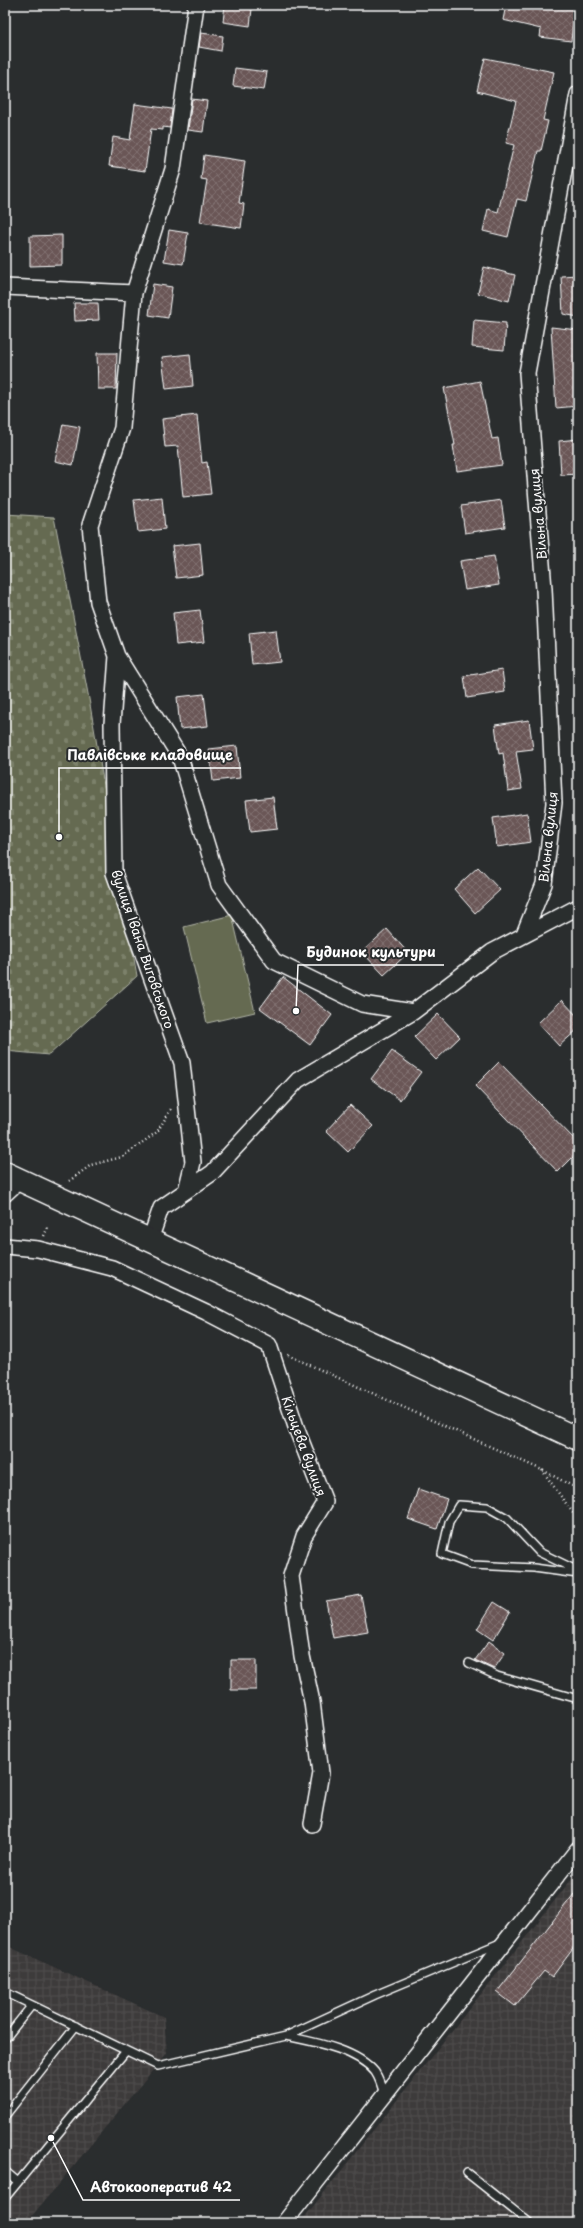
<svg xmlns="http://www.w3.org/2000/svg" width="583" height="2228" viewBox="0 0 583 2228" font-family="'Playpen Sans',sans-serif">
<defs>
<pattern id="industrial-grid" width="8" height="8" patternUnits="userSpaceOnUse"><rect width="8" height="8" fill="#3d3a3a"/><path d="M0 4h8M4 0v8" fill="none" stroke="#504e4e"/></pattern>
<pattern id="cemetery-stones" width="16" height="16" patternUnits="userSpaceOnUse"><rect width="16" height="16" fill="#656b51"/><path d="M2 7V4a2 2 0 0 1 4 0v3zM10 15v-3a2 2 0 0 1 4 0v3z" fill="#7c816b"/></pattern>
<pattern id="building-cross-hatch" width="8" height="8" patternUnits="userSpaceOnUse"><rect width="8" height="8" fill="#6a5757"/><path d="M0 0l8 8M0 8l8-8" fill="none" stroke="#807070"/></pattern>
</defs>
<rect width="100%" height="100%" fill="#2a2d2e"/>
<filter id="ink" filterUnits="userSpaceOnUse"><feTurbulence type="fractalNoise" baseFrequency=".025" numOctaves="2"/><feDisplacementMap in="SourceGraphic" scale="8" xChannelSelector="R" yChannelSelector="G"/><feConvolveMatrix kernelMatrix="1 2 1 2 8 2 1 2 1" color-interpolation-filters="sRGB"/></filter>
<g filter="url(#ink)">
<!-- industrial -->
<path fill="url(#industrial-grid)" d="M578,1871V2223H300Z
M5,1945L164,2017L167,2053L26,2223H5Z"/>
<!-- cemetery -->
<path fill="url(#cemetery-stones)" stroke="#b2b5a8" d="M5,514L54,517L89,699L137,976L49,1055L5,1051Z"/>
<!-- pitch -->
<path fill="#656b51" stroke="#b2b5a8" d="M232,915L255,1012L207,1023L184,927Z"/>
<!-- building -->
<path fill="url(#building-cross-hatch)" stroke="#fff" d="M225,5L252,9L250,26L223,22Z
M506,5H575L571,41L540,37L541,29L503,20Z
M201,33L223,36L221,51L199,47Z
M485,58L554,72L543,120L548,121L541,151H538L526,201L517,199L508,237L483,231L488,209L498,212L514,145L506,143L516,101L477,91Z
M235,68L267,72L264,90L233,86Z
M192,99L207,101L203,132L188,130Z
M135,104L172,109L170,128L163,127V130L151,129L145,171L109,166L113,137L130,140Z
M204,155L245,161L239,203L244,204L241,228L200,222L207,180L201,179Z
M169,230L188,233L183,264L164,261Z
M62,235V265L30,266V236Z
M484,267L515,275L509,301L478,293Z
M578,275V317L563,314L561,276Z
M153,284L172,287L168,318L149,315Z
M74,303H98L99,320L75,321Z
M474,320L506,323L504,350L472,347Z
M551,327L578,330V406L556,408Z
M97,353H117L116,389H98Z
M190,354L193,386L166,389L162,357Z
M480,381L492,439L498,438L502,465L457,471L453,445H455L444,388Z
M197,415L202,463L207,462L211,494L183,497L178,446L165,447L162,419Z
M63,424L80,427L73,465L55,461Z
M578,439V474L561,475L559,441Z
M162,497L165,529L138,532L134,500Z
M501,500L505,527L465,533L461,506Z
M200,543L203,575L176,578L172,546Z
M494,556L499,585L465,590L460,561Z
M200,610L204,642L176,645L173,613Z
M276,630L280,662L252,665L249,633Z
M502,670L505,692L467,698L464,676Z
M204,694L208,726L180,729L177,697Z
M529,720L533,749L516,751L522,789L508,791L503,753L499,754L495,725Z
M237,746L240,778L213,781L209,749Z
M273,797L277,829L250,832L246,800Z
M527,813L531,842L497,847L493,818Z
M478,867L500,890L475,913L454,889Z
M387,929L408,953L384,975L362,952Z
M283,977L332,1015L310,1045L260,1008Z
M562,1000L578,1017V1029L559,1046L538,1023Z
M438,1014L460,1037L436,1060L414,1037Z
M392,1051L421,1072L400,1100L371,1079Z
M499,1062L578,1143V1152L558,1172L475,1086Z
M350,1105L373,1126L348,1152L326,1131Z
M418,1489L447,1499L437,1529L408,1519Z
M361,1595L368,1632L333,1638L326,1601Z
M494,1602L510,1612L493,1640L477,1629Z
M489,1641L505,1653L494,1669L475,1660Z
M231,1660H256V1690H231Z
M578,1889V1942L552,1977L544,1971L515,2006L497,1992Z"/>
<g fill="none" stroke-linecap="round" stroke-linejoin="round">
<defs>
<path id="service" d="M578,1571L539,1552L507,1518L487,1507L459,1505L449,1522L442,1554L472,1565L534,1568L578,1574
M469,1663L497,1676L578,1699
M5,1992L158,2066L286,2036L375,1995L500,1943
M286,2036C314,2042 356,2049 375,2072C379,2078 382,2087 384,2095
M5,2039L32,2005
M5,2116L76,2026
M5,2171L18,2182
M467,2173L530,2223
M5,2198L126,2051"/>
<path id="minor" d="M196,5L173,169L134,293L122,428L90,525L98,602L117,656L180,757L219,885L274,961L362,1004L413,1012
M5,287L134,293
M117,656L112,724L114,873L182,1063L193,1162L186,1191
M524,934L544,884L554,803L544,589L527,373L578,94
M5,1194L20,1180
M150,1240L161,1208L212,1173L298,1080L413,1012L492,952L578,907
M5,1246L38,1249L112,1268L206,1312L269,1345L297,1430L325,1502L304,1536L291,1576L302,1656L312,1702L321,1773L312,1824
M284,2223L578,1849"/>
<path id="primary" d="M5,1173L578,1439"/>
</defs>
<!-- service casing -->
<use href="#service" stroke="#fff" stroke-width="10"/>
<!-- minor casing -->
<use href="#minor" stroke="#fff" stroke-width="18"/>
<!-- primary casing -->
<use href="#primary" stroke="#fff" stroke-width="25"/>
<!-- path -->
<path stroke="#fff" stroke-width="2.5" stroke-dasharray="1 3" stroke-linecap="butt" d="M69,1181L91,1165L122,1157L157,1132L171,1109
M44,1236L48,1227
M288,1355L542,1470L578,1489
M542,1470L578,1520"/>
<!-- service -->
<use href="#service" stroke="#2a2d2e" stroke-width="7"/>
<!-- minor -->
<use href="#minor" stroke="#2a2d2e" stroke-width="15"/>
<!-- primary -->
<use href="#primary" stroke="#2a2d2e" stroke-width="22"/>
</g>
</g>
<g text-anchor="middle" stroke-width="4" stroke-linejoin="round" paint-order="stroke">
<!-- street labels -->
<g font-size="13" fill="#fff" stroke="#2a2d2e">
<text transform="translate(538 514) rotate(-95)" y="5">Вільна вулиця</text>
<text transform="translate(548 837) rotate(-84)" y="5">Вільна вулиця</text>
<text transform="translate(143 949) rotate(71)" y="5">вулиця Івана Виговського</text>
<text transform="translate(304 1446) rotate(70)" y="5">Кільцева вулиця</text>
</g>
</g>
<!-- callouts -->
<path fill="none" stroke="#fff" stroke-width="1.5" d="M59 837L59 768H241M296 1011L298 965H444M51 2138L83 2200H240"/>
<g fill="#fff" stroke="#2a2d2e" stroke-width="1.5">
<circle cx="59" cy="837" r="4"/>
<circle cx="296" cy="1011" r="4"/>
<circle cx="51" cy="2138" r="4"/>
</g>
<g font-size="14" text-anchor="middle" font-weight="bold" fill="#fff" stroke="#2a2d2e" stroke-width="4" stroke-linejoin="round" paint-order="stroke">
<text x="150" y="760">Павлівське кладовище</text>
<text x="371" y="957">Будинок культури</text>
<text x="161" y="2192">Автокооператив 42</text>
</g>
<!-- margin -->
<rect width="583" height="2228" fill="none" stroke="#2a2d2e" stroke-width="20"/>
<rect x="10" y="10" width="563" height="2208" fill="none" stroke="#fff" stroke-width="1.5" filter="url(#ink)"/>
</svg>
